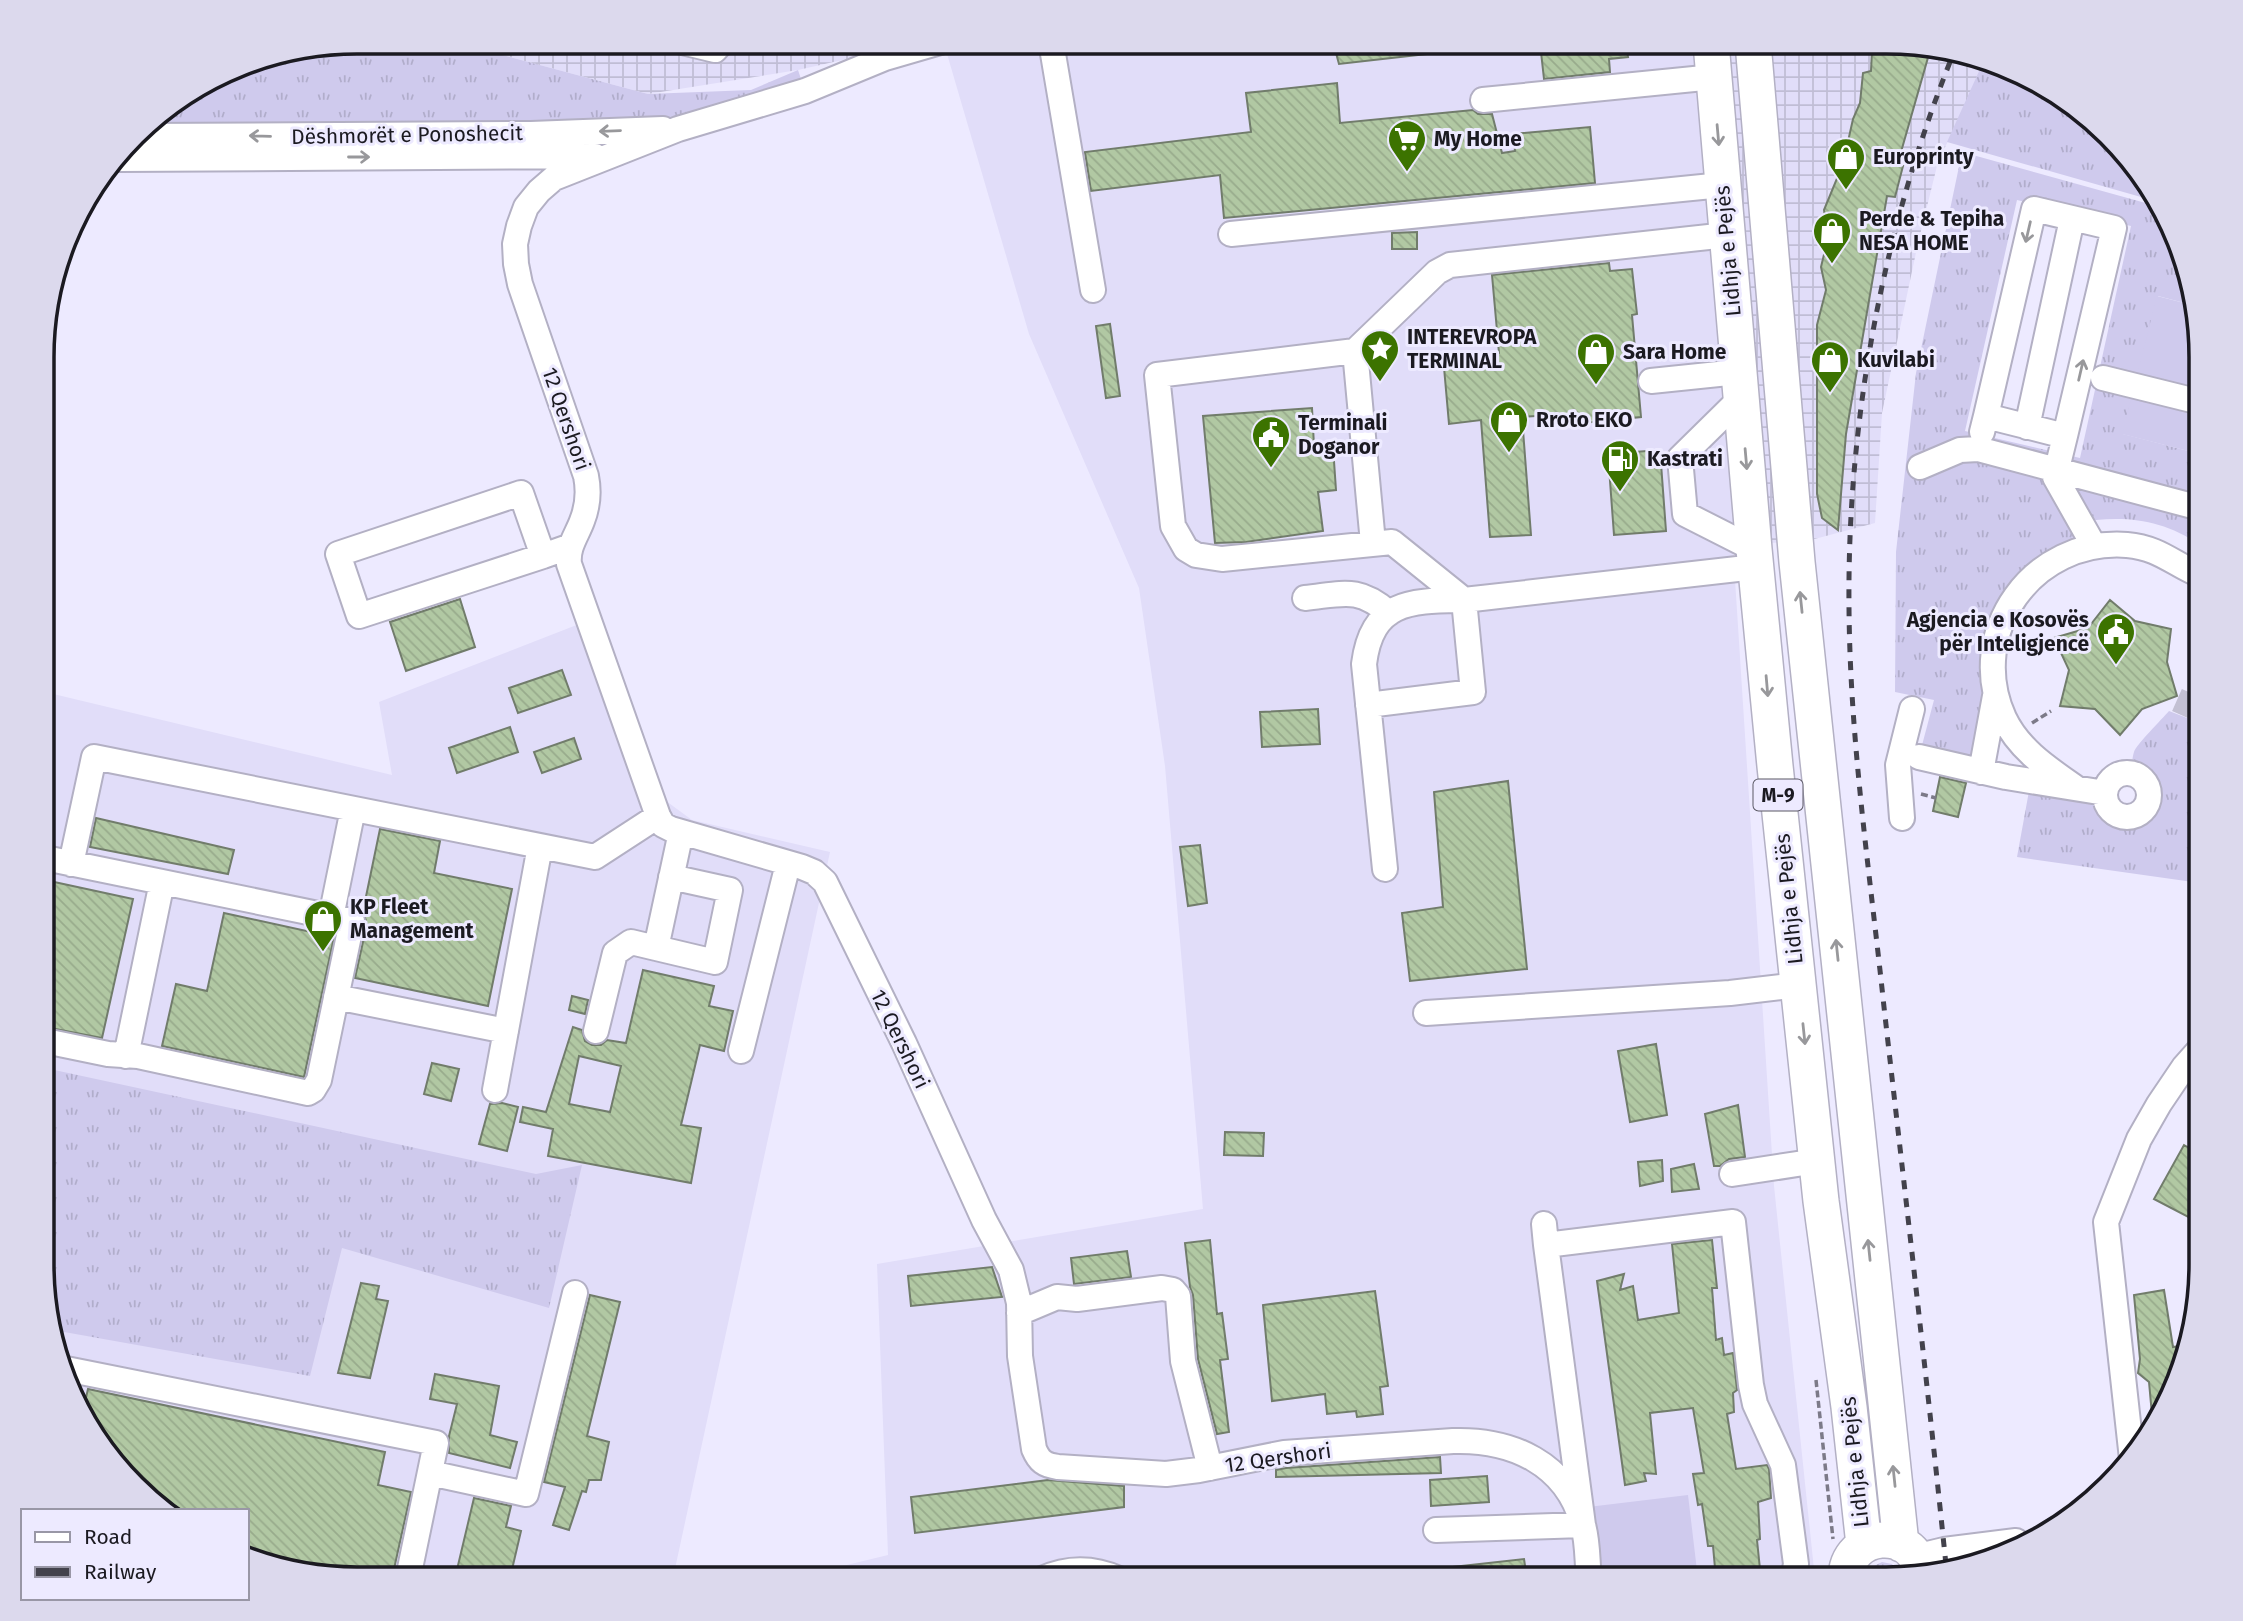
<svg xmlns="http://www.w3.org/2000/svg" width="2243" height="1621" viewBox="0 0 2243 1621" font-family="'Fira Sans',sans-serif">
<defs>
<pattern id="industrial-grid" width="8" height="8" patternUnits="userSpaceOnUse" patternTransform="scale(1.75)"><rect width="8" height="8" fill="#e1ddf9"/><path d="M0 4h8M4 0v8" fill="none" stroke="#c0bdd5"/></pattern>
<pattern id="grass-tufts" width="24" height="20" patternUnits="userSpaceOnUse" patternTransform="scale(1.75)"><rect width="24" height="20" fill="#cfcaed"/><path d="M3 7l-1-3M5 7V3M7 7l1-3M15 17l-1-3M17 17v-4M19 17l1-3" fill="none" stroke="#b1adcb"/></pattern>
<pattern id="building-back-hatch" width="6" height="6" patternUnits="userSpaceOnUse" patternTransform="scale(1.75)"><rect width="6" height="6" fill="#b1c8a3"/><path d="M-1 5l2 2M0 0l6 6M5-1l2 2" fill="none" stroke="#98ab8c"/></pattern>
</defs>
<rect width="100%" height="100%" fill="#edeaff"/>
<!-- built -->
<path fill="#e1ddf9" d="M959,42L1724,43L1769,543L1732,533L1774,1186L1815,1579H789L888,1555L877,1264L1203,1209L1165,766L1139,588L1029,334L945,47Z
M592,619L662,798L692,820L830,852L673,1578H337L255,1562L247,1558V1511H162L84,1421L45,1305V692L392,775L379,702Z"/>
<!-- industrial -->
<path fill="url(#industrial-grid)" d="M454,42H922L798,70L648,94Z
M1724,43H1906L1987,59L1938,162L1918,243L1882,413L1875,523L1807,541L1769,543Z"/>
<!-- grass -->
<path fill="url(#grass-tufts)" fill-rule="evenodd" d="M357,42H454L648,94L751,90L798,70L805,91L604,160L134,140L149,120L237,66Z
M1985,58L2078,107L2155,201L1947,142Z
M1962,152L2160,207L2168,217L2192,305L2158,296L2123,434L2200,454V545C2160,518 2122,515 2075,523L2077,540L1988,636L1981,701L1972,757L1921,749L1934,700L1895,692L1896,552L1916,373ZM2017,200L2131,226L2080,458L1965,431Z
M2169,711L2200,723V883L2017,857L2029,791L2106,803C2118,827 2154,817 2149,791C2146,774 2127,774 2134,752C2136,745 2162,719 2169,711Z
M45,1068L536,1174L582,1165L549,1308L342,1248L310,1376L53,1330L45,1305Z
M1882,1562L1892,1564L1900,1576L1887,1579H1867L1872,1567Z"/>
<!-- pitch -->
<path fill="#cfcaed" d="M2157,296L2192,305L2200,337V454L2122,434Z
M1688,1495L1698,1579H1596L1588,1507Z"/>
<!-- building -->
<path fill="url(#building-back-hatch)" stroke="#717c6b" stroke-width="2" fill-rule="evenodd" d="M1333,42H1435V53L1339,64Z
M1540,43H1626L1628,57L1609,59L1610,72L1544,79Z
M1875,43H1906L1931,47L1897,166H1903L1895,197L1887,196L1846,434L1838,530L1822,518L1817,494V325L1826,290L1821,267L1828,238L1824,210L1843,164L1853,119L1860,103L1863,73L1871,71L1872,51Z
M1337,83L1340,123L1473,110L1478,114H1492L1502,153L1515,151L1513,134L1590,127L1595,183L1224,218L1220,175L1091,191L1085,152L1251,132L1246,93Z
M1417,232V249H1392V233Z
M1609,263L1610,271L1632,269L1637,314L1632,315L1641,417L1553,426L1552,415L1522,417L1531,535L1490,537L1481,420L1449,424L1443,356L1499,353L1492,275Z
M1110,324L1120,396L1106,398L1096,326Z
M1312,408L1314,446L1333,447L1336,490L1318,492L1323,531L1246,542L1215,543L1203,416Z
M1660,450L1666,531L1614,535L1608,454Z
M460,599L475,647L406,671L390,622Z
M2110,600L2135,621L2171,629L2167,662L2177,696L2142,709L2120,735L2095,709L2060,706L2069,670L2054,638L2088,628Z
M562,670L571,695L518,713L509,688Z
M1318,709L1320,744L1262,747L1260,712Z
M510,727L518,752L457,773L449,748Z
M574,738L581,759L542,773L534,752Z
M1940,777L1966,783L1958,817L1933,811Z
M1508,781L1527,969L1410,981L1402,913L1443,907L1434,792Z
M96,818L234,850L228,874L90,847Z
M380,829L440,841L434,873L512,889L488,1006L355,978L367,924L363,911Z
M1200,845L1207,903L1188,906L1180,847Z
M45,880L133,899L102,1038L45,1027Z
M224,913L334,937L304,1077L162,1046L176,984L207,991Z
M643,970L714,986L709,1006L733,1011L724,1051L700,1045L681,1125L701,1128L691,1183L548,1156L553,1129L520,1122L523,1107L546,1112L573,1027L582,1030L585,1041L592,1045H601L607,1040L626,1043ZM579,1056L621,1066L610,1112L569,1104Z
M572,996L588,1000L585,1014L569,1010Z
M1656,1044L1667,1115L1630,1122L1618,1051Z
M432,1063L459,1069L451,1101L424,1094Z
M502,1103L518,1107L507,1151L479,1144L490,1104Z
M1738,1105L1745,1157L1729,1159L1720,1166H1714L1705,1114Z
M1225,1132L1264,1133L1263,1156L1224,1155Z
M2184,1145L2200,1154V1208L2194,1220L2154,1199Z
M1662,1160L1663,1181L1640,1186L1638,1162Z
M1694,1164L1699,1189L1672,1192L1671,1169Z
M1210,1240L1217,1314L1222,1313L1228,1359L1220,1360L1229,1432L1217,1434L1198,1359L1193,1295L1190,1287L1185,1243Z
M1712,1240L1717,1288H1712L1716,1340L1722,1338L1724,1355L1733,1353L1737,1390L1733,1393L1734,1412L1727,1414L1736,1469L1767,1465L1769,1469L1771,1498L1758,1502L1760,1539L1757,1540L1761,1579H1716L1713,1546H1708L1702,1504L1698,1505L1693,1474L1704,1473L1693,1408L1650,1413L1656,1474L1644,1473L1646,1481L1625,1485L1597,1281L1624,1274L1620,1290L1633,1286L1638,1320L1679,1313L1672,1244Z
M1127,1251L1131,1277L1074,1284L1071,1258Z
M992,1267L1002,1297L911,1306L908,1276Z
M361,1283L379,1286L376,1299L388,1301L370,1378L338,1373Z
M2164,1290L2173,1347L2186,1345L2178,1381L2168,1382L2170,1398L2153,1426L2149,1382L2138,1373L2140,1359L2134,1295Z
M1375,1291L1388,1386L1380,1387L1383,1414L1357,1417L1356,1411L1327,1414L1325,1394L1272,1401L1263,1305Z
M590,1295L620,1302L587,1436L609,1442L601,1480H589L586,1492L582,1491L569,1530L553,1525L565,1487L544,1482Z
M435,1374L499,1386L490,1435L517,1442L510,1468L449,1453V1436L457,1404L430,1399Z
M88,1389L385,1452L378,1485L411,1492L392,1578H337L255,1562L247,1558V1511H162L84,1421L82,1415Z
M1440,1457L1441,1473L1276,1477V1470L1286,1468Z
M1487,1476L1489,1502L1431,1506L1430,1480Z
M1048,1480L1124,1486V1507L915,1533L911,1497Z
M474,1498L511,1506L506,1527L521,1531L510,1578H455Z
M1524,1559L1527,1579H1435V1569Z"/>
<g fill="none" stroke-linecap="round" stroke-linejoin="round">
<!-- minor-tunnel -->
<path stroke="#c3c0d3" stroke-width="24" stroke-dasharray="24 12" stroke-linecap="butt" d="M2177,700L2195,708L2200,697"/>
<defs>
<path id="minor" d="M682,42L715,50L722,42
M940,42L885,58L805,91L678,129L554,178L539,191L526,207L519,226L515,244L516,264L520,284L586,476C589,491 588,506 582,521C577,535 567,547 569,564L658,816L663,825L671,829L802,867L814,872L825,882L904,1043L984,1220L1011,1270L1019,1303L1020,1356L1034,1449C1039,1461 1044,1465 1058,1467L1166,1474L1199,1470L1284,1453L1453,1441C1511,1439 1567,1463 1583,1525C1588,1542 1587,1561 1589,1579
M1051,42L1093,290
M1483,100L1714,77
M137,136L531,134L663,129
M119,159L595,156
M1231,234L1722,185
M1355,351L1437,272L1450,265L1727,235
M2103,378L2200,402
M1651,381L1738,372
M1741,398L1680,458L1685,514L1754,549
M1986,416L2034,209L2114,228L2065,436
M2027,427L2072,219
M1982,432L1986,416L2065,436L2055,477L2094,546
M1920,467L1960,450L1978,449L2200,508
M543,556L521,493L338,554L359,616L543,556L571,546
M1305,598C1343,594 1358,586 1389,613
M1368,705L1473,692L1464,600L1392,542L1222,559L1196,555L1186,549L1173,526L1157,375L1355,351L1373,543
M1919,757L2006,777L2105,793
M1981,772L1995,696
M2105 795a22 22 0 1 1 44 0a22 22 0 1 1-44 0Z
M2076,788C2049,769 2019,750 2004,718C1965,632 2033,538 2127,545C2160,548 2173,564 2200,575
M1902,818L1898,765L1912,709
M45,858L352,921L319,1080L313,1090L308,1093L138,1056L108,1054L45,1041
M71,864L94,757L595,857L658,816
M1385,869L1364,664C1372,600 1411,601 1464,600L1755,567
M671,877L730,890L715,962L656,948L681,832
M331,917L353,809
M336,997L506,1031
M1426,1013L1730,993L1799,985
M596,1031L615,953L631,942L656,948
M741,1051L788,864
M126,1056L162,882
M495,1090L540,846
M1732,1174L1817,1161
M1544,1224L1546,1245
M1019,1313L1057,1297L1077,1299L1162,1288L1173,1290L1178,1296L1183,1361L1210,1468
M66,1369L436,1443L408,1578
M2132,1459L2106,1222L2139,1139L2159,1104L2184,1067L2200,1049
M430,1473L526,1494L575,1293
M1436,1530L1583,1525L1546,1245L1733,1222L1751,1385L1755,1404L1783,1465L1796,1564L1793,1579
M1915,1557L1944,1550L2016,1541L2018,1548
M1042,1579C1068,1567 1092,1567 1119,1579"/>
<path id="highway" d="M1711,43L1754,549L1775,766L1821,1201L1849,1407L1864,1545
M1753,43L1797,562L1901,1544
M1846,1579C1846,1531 1914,1526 1921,1571"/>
</defs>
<!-- minor casing -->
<use href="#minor" stroke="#b3b0c4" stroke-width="28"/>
<!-- highway casing -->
<use href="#highway" stroke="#b3b0c4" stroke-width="38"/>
<!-- path -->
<path stroke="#7c7a88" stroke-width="3.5" stroke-dasharray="7 3.5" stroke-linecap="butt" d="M2032,723L2051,711
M1921,794L1936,798
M1816,1380L1833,1539"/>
<!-- minor -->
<use href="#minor" stroke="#fff" stroke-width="24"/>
<!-- highway -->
<use href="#highway" stroke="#fff" stroke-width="35"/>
<!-- rail -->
<path stroke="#43424c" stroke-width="5" stroke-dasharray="9 9" stroke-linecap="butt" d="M1946,1565C1927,1379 1905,1193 1884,1007C1870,874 1850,742 1849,608C1847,420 1883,227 1954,52"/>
</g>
<!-- one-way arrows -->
<defs><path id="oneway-shaft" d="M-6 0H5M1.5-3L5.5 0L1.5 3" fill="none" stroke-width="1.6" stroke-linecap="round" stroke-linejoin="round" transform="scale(1.75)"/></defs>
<g stroke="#98989b">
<use href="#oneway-shaft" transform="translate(610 131) rotate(178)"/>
<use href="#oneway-shaft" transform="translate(1718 135) rotate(85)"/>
<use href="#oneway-shaft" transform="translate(260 136) rotate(-178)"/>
<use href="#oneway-shaft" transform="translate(359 157)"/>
<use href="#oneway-shaft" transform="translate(2028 232) rotate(103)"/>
<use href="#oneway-shaft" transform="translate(2081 370) rotate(-77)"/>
<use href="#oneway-shaft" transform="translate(1746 459) rotate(85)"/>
<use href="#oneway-shaft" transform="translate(1801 602) rotate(-96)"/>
<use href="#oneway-shaft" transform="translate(1767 686) rotate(85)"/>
<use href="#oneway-shaft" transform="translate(1837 950) rotate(-96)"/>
<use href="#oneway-shaft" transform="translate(1804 1034) rotate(84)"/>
<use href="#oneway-shaft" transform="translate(1869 1250) rotate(-96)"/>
<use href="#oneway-shaft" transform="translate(1894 1476) rotate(-96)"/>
</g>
<!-- icons -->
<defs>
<symbol id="supermarket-pin" viewBox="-11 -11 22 30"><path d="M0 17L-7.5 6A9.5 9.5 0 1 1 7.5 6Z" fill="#3c7300" stroke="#edeaff"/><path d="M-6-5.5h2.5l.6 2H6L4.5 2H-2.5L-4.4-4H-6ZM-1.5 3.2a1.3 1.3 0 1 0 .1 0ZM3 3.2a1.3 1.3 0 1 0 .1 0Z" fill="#fff"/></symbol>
<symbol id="shop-pin" viewBox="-11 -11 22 30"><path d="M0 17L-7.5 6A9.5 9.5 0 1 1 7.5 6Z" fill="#3c7300" stroke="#edeaff"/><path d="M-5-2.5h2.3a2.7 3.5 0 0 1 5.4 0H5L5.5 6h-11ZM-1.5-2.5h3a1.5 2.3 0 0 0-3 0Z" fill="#fff"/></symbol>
<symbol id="sight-pin" viewBox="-11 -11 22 30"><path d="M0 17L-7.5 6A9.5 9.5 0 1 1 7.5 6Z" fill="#3c7300" stroke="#edeaff"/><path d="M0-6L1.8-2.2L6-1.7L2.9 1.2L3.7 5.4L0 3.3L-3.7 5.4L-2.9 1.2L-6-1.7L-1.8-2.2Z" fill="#fff"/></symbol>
<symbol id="civic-pin" viewBox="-11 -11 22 30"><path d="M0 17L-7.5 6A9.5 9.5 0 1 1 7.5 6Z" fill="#3c7300" stroke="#edeaff"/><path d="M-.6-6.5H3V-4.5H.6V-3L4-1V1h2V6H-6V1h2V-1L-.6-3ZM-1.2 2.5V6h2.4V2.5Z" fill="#fff"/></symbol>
<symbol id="fuel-pin" viewBox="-11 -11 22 30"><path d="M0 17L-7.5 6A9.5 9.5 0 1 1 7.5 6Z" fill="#3c7300" stroke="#edeaff"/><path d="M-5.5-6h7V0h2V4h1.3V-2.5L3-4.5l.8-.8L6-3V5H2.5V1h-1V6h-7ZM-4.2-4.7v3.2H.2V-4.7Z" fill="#fff"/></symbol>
</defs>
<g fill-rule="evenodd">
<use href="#supermarket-pin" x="1385" y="117" width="44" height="60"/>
<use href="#shop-pin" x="1824" y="135" width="44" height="60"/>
<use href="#shop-pin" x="1810" y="209" width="44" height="60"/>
<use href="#sight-pin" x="1358" y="327" width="44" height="60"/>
<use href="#shop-pin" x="1574" y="330" width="44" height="60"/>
<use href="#shop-pin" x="1808" y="338" width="44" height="60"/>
<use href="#shop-pin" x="1487" y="398" width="44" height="60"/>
<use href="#civic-pin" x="1249" y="413" width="44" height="60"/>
<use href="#fuel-pin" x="1598" y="437" width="44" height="60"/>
<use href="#civic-pin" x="2094" y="610" width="44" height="60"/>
<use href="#shop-pin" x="301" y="897" width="44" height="60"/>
</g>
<g text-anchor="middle" stroke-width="6" stroke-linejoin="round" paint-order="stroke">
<!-- shield labels -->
<rect fill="#edeaff" stroke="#5a5864" stroke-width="2" x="1753.5" y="779.5" width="49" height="31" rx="5"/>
<g font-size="19" font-weight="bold" fill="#1b1a21">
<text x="1778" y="802">M-9</text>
</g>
<!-- street labels -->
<g font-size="21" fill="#1b1a21" stroke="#edeaff">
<text transform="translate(407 135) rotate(-1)" y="7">Dëshmorët e Ponoshecit</text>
<text transform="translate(1728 251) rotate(-95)" y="7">Lidhja e Pejës</text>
<text transform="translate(566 419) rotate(71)" y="7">12 Qershori</text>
<text transform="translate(1789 899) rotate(-96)" y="7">Lidhja e Pejës</text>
<text transform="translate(900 1039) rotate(64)" y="7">12 Qershori</text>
<text transform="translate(1278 1458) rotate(-8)" y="7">12 Qershori</text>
<text transform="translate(1855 1462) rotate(-96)" y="7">Lidhja e Pejës</text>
</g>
<!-- poi labels -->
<g font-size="21" font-weight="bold" fill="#1b1a21" stroke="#edeaff" text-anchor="start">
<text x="1434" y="146">My Home</text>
<text x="1873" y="164">Europrinty</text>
<text x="1859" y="226">Perde &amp; Tepiha<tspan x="1859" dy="24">NESA HOME</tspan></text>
<text x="1407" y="344">INTEREVROPA<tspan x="1407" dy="24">TERMINAL</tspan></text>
<text x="1623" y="359">Sara Home</text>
<text x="1857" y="367">Kuvilabi</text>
<text x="1536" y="427">Rroto EKO</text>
<text x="1298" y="430">Terminali<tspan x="1298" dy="24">Doganor</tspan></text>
<text x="1647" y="466">Kastrati</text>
<text x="2089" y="627" text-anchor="end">Agjencia e Kosovës<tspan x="2089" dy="24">për Inteligjencë</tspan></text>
<text x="350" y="914">KP Fleet<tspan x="350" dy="24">Management</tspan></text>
</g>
</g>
<!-- crop -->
<path d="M0 0H2243V1621H0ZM357 54H1886A303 303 0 0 1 2189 357V1264A303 303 0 0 1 1886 1567H357A303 303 0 0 1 54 1264V357A303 303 0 0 1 357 54Z" fill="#dcd9ed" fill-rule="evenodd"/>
<path fill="none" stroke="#1b1a21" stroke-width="3.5" d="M357 54H1886A303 303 0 0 1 2189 357V1264A303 303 0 0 1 1886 1567H357A303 303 0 0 1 54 1264V357A303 303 0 0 1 357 54Z"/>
<!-- legend -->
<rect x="21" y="1509" width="228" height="91" fill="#edeaff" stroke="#9997a6" stroke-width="2"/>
<rect x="35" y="1532" width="35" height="10" fill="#ffffff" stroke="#9997a6" stroke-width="2"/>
<text x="84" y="1544" font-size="21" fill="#1b1a21">Road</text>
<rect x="35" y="1567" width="35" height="10" fill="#43424c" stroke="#9997a6" stroke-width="2"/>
<text x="84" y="1579" font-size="21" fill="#1b1a21">Railway</text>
</svg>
